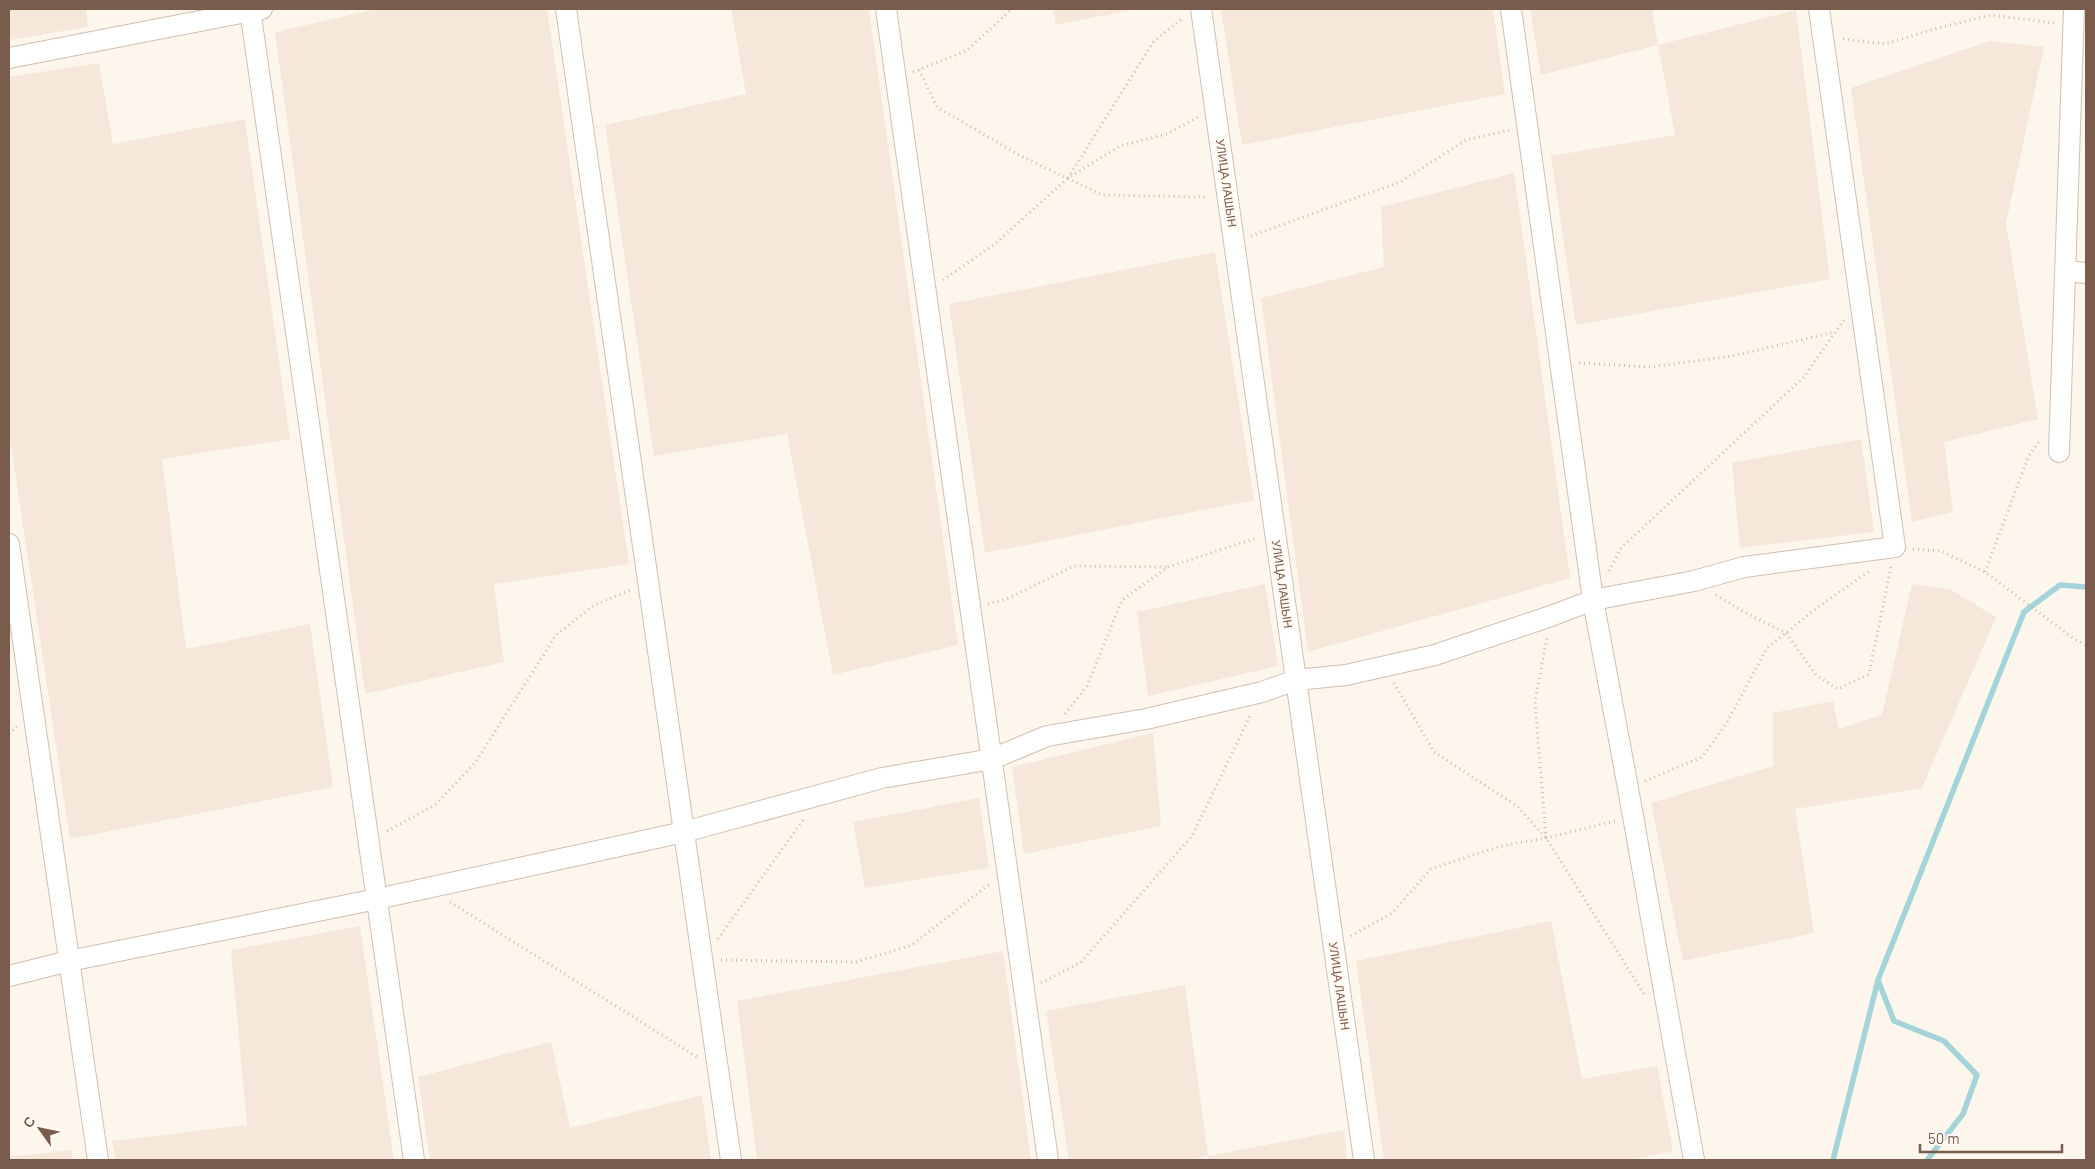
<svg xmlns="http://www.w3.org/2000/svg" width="2095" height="1169" viewBox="0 0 2095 1169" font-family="Barlow,sans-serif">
<rect width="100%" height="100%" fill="#fdf6ec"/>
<!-- residential -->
<path fill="#f5e8da" d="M9,9H86L88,27L9,40Z
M377,9H547L629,564L494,584L504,662L365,694L275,32Z
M731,9H869L958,645L833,675L787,434L654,456L605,125L746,94Z
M1053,9H1136L1056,25Z
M1221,9H1493L1505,94L1242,145Z
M1530,9H1652L1658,45L1796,10L1830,279L1576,325L1551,156L1675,135L1658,45L1541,75Z
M1990,41L2044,47L2006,223L2038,419L1944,442L1953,512L1912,522L1851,88Z
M99,63L113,144L245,119L290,439L162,459L186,649L310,624L333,787L70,839L9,432V77Z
M1514,173L1570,578L1308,652L1261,298L1384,267L1381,207Z
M1215,252L1254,500L985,553L949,304Z
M1861,439L1874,532L1740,548L1732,463Z
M1265,584L1278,666L1148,696L1137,612Z
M1912,584L1950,589L1996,617L1922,788L1795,809L1814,933L1683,961L1651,803L1773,766V713L1833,701L1839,729L1882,715Z
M1153,733L1161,826L1024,854L1012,767Z
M979,798L989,868L865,888L853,822Z
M1551,921L1582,1079L1657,1066L1673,1151L1630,1160H1384L1356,961Z
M360,926L394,1160H116L112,1141L247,1125L231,950Z
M1003,951L1031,1160H757L737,1001Z
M1185,985L1208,1156L1344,1130L1347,1160H1208V1156L1190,1160H1069L1046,1011Z
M551,1042L570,1128L702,1095L711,1160H430L418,1077Z
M71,1150L73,1160H9V1157Z"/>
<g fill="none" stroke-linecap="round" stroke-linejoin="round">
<!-- stream -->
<path stroke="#a5d3da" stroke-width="5.5" d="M1878,980L1894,1021L1944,1041L1977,1075L1963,1114L1927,1160
M1833,1160L1878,980L2024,612L2060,585L2086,587"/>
<defs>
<path id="minor" d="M250,9L414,1160
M566,9L731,1160
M886,9L1048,1160
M1201,9L1364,1160
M1511,9L1593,600L1628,788L1694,1160
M9,58L262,9
M2066,271L2086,273
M2059,452L2074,9
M9,544L98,1160
M9,976L69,961L377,899L684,832L882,778L992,759L1047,736L1146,719L1262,692L1296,680L1346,675L1435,655L1551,616L1593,600L1694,581L1744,567L1895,547L1819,9"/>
</defs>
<!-- minor casing -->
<use href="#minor" stroke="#d1beb0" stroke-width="22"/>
<!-- path -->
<path stroke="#d9b8a5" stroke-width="3" stroke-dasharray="1 4" stroke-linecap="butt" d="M1843,39L1885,44L1938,28L1991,15L2054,23
M919,70L937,107L1019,155L1102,195L1208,197
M913,72L966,51L1012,9
M1068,178L1154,41L1183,18
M1251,236L1400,182L1466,140L1510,130
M943,280L996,243L1068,178L1120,146L1167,134L1198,117
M1579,363L1649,367L1733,356L1834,332
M1913,549L1941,551L1985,572L2074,639L2086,645
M1609,571L1621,548L1803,378L1844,320
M1985,572L2029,455L2039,442
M1716,595L1744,612L1786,633L1816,675L1838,689L1869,674L1891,567
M988,604L1009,598L1074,566L1166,567
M1394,683L1434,752L1517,806L1546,838L1644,994
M1065,714L1087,686L1122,600L1168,567L1257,538
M9,734L17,726
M1645,781L1702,757L1726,724L1767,648L1818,607L1871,570
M387,831L435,805L475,763L556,635L593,606L630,590
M1546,838L1535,701L1547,638
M450,902L697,1057
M1351,936L1392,913L1431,869L1501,846L1546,838L1615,821
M718,939L803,820
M721,960L856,962L912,945L991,883
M1041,983L1081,962L1192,836L1251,714"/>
<!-- minor -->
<use href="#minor" stroke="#fff" stroke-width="20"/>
</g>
<g text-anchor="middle" stroke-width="5" stroke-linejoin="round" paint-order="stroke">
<!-- street labels -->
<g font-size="12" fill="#7a5c4d" stroke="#fffaf3">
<text transform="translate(1226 183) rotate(82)" y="4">УЛИЦА ЛАШЫН</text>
<text transform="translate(1282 584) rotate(82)" y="4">УЛИЦА ЛАШЫН</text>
<text transform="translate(1339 986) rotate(82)" y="4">УЛИЦА ЛАШЫН</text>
</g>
</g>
<!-- border -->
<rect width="2095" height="1169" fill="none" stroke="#7a5c4d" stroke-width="20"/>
<!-- north arrow -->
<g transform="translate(40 1129) rotate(303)" stroke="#fffaf3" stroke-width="4" paint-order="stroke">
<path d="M0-4L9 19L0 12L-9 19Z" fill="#7a5c4d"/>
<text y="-8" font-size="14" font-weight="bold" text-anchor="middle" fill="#7a5c4d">С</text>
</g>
<!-- scale -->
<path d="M1920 1144v8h142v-8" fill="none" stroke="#7a5c4d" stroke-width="2.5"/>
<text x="1928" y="1144" font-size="15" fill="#7a5c4d" stroke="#fffaf3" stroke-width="4" paint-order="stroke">50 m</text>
</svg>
